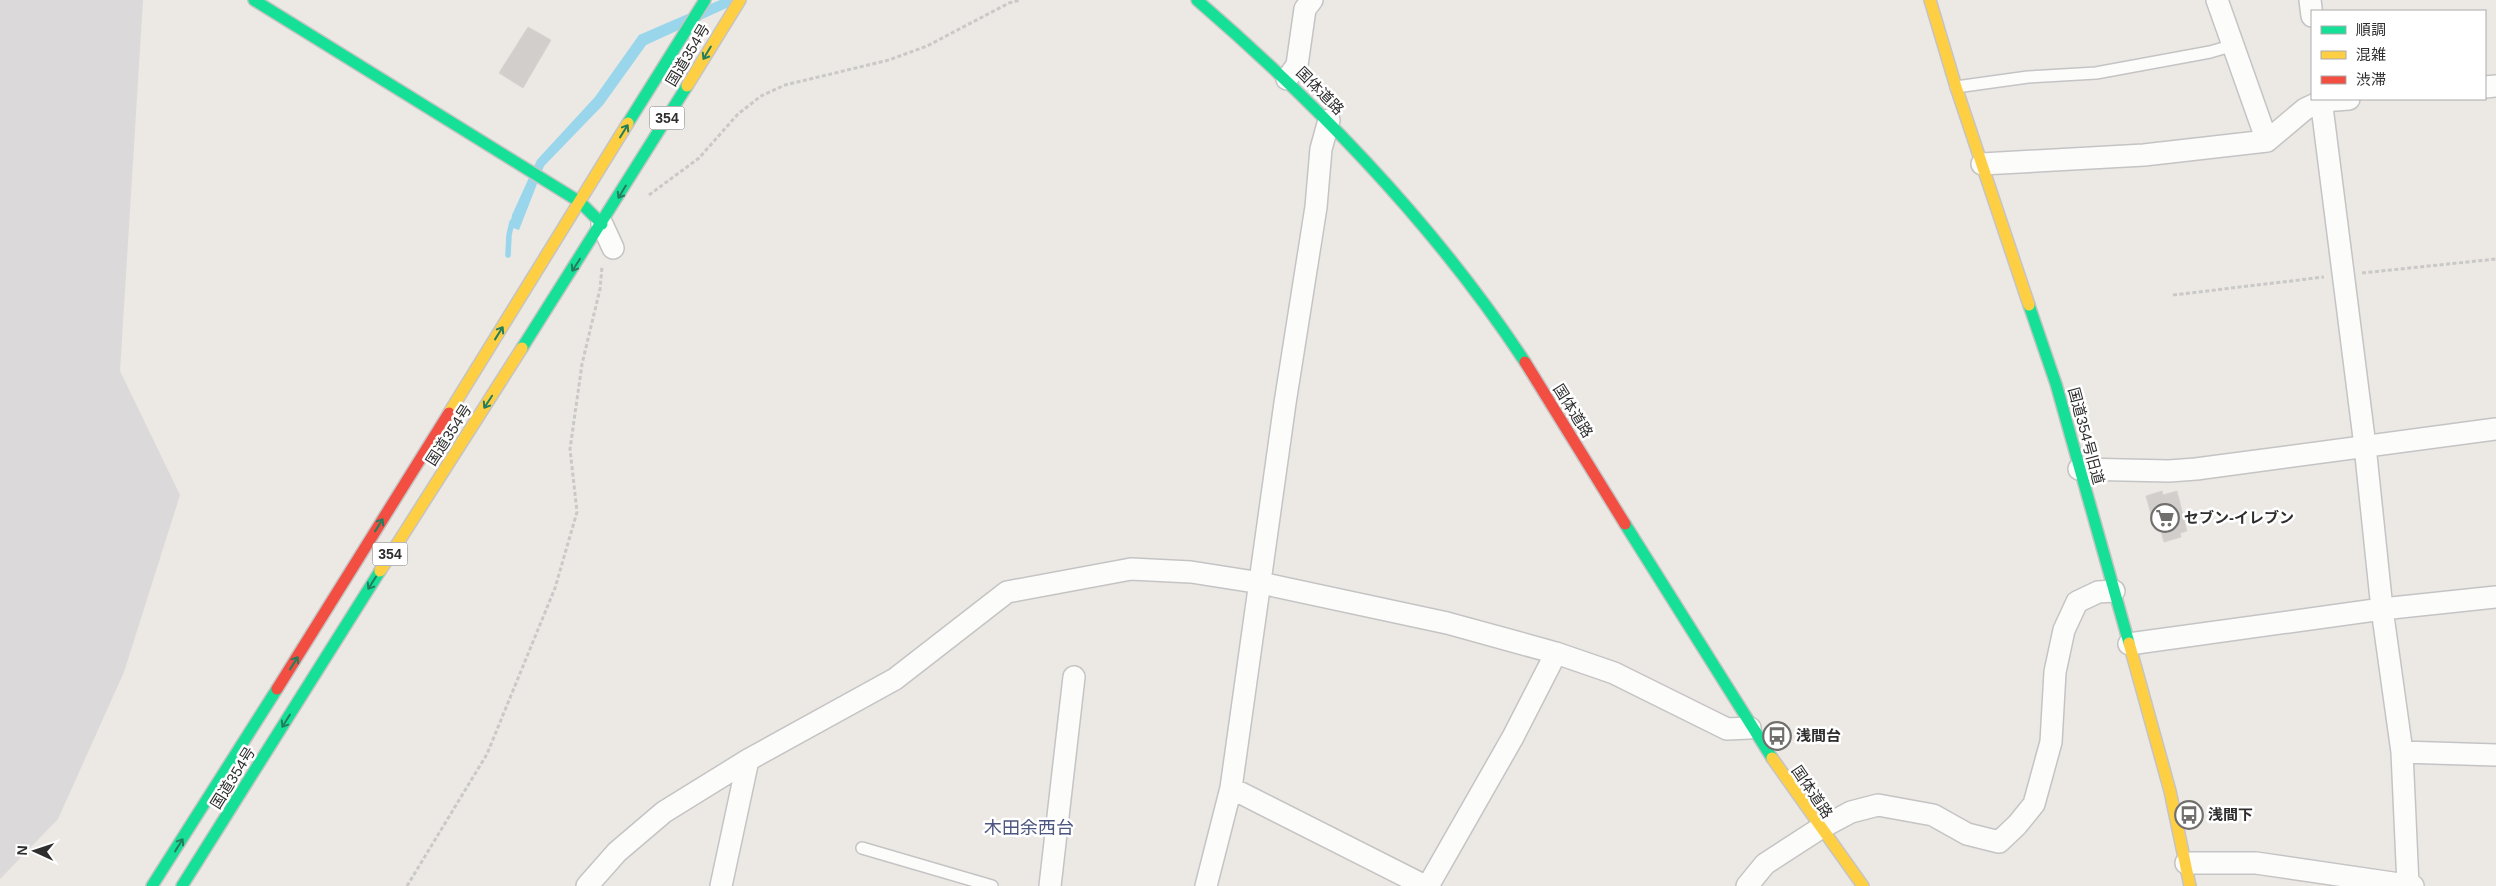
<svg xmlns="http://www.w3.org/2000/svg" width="2496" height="886" viewBox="0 0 2496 886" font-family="Arial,'Noto Sans JP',sans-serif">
<rect width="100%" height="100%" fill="#ece8e4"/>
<!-- industrial -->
<path fill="#dcd9db" d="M0,0H143L120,371L180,495L124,672L58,819L0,879Z"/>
<!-- water -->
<path fill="#99d6ec" d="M720,0H744L646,45L603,105L544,166L519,230L510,227L512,215L537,160L595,97L639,35Z"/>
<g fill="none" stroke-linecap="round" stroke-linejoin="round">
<!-- stream -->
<path stroke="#99d6ec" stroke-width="5.5" d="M508,255L509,235L512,222"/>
</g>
<!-- building -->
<path fill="#d1cecb" stroke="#d7d4d0" d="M528,27L551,40L523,88L499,73Z
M2162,491L2163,495L2177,491L2187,531L2180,533L2181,537L2164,542L2160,528L2155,529L2146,496Z"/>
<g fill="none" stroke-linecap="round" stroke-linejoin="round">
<defs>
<path id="lane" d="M1956,87L2028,77L2096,73L2210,52L2234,45
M862,848L992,886"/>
<path id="street" d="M2217,0L2267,141
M2310,0L2312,16
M1287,79L1297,65L1305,9L1312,0
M2485,87L2496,86
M2321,99L2365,446L2382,609L2402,752L2408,885
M1982,164L2144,155L2267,141L2305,109L2322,101L2349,99
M602,224L613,248
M2079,469L2169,471L2196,469L2496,429
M2129,644L2382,609L2496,597
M2402,752L2496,755
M1231,788L1425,886
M2186,863H2256L2413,886
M587,886L617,852L664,812L748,760L895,679L1007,592L1131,569L1191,572L1261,583L1447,623L1556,653L1614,673L1727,729L1750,728
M721,886L748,760
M1050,886L1074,677
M1206,886L1231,788L1285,403L1316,207L1321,149L1329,120
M1428,886L1513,737L1556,653
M1747,886L1765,864L1819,829L1851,812L1878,805L1933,815L1967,834L1999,842L2017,825L2034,804L2051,742L2055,672L2064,630L2077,602L2098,592L2114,591"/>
<path id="fast" d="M254,0L580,202L602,224
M1197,0C1321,107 1435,225 1525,362
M628,123L705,0
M2029,305L2056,384L2129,643
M522,348L687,86
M1625,524L1772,758
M152,886L277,689
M182,886L380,571"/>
<path id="slow" d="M1930,0L1956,87L2029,305
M687,86L740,0
M449,413L628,123
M380,571L522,348
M2129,643L2170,791L2190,886
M1772,758L1863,886"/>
<path id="jam" d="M1525,362L1625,524
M277,689L449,413"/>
</defs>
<!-- lane casing -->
<use href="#lane" stroke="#c5c4c5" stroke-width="14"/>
<!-- street casing -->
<use href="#street" stroke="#c5c4c5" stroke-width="24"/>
<!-- fast casing -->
<use href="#fast" stroke="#c5c4c5" stroke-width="14"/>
<!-- slow casing -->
<use href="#slow" stroke="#c5c4c5" stroke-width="14"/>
<!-- jam casing -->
<use href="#jam" stroke="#c5c4c5" stroke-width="14"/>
<!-- path -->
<path stroke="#c9c9c8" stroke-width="3" stroke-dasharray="4 2.5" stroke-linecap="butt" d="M649,195L699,158L738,114L761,96L785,85L889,60L927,46L1009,3L1021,0
M2362,273L2496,259
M2173,295L2324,277
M407,886L487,754L555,588L577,512L570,449L582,364L600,289L602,267"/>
<!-- lane -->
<use href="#lane" stroke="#fcfcfb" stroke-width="11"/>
<!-- street -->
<use href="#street" stroke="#fcfcfb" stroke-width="21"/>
<!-- fast -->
<use href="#fast" stroke="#16e098" stroke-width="11"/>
<!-- slow -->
<use href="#slow" stroke="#ffcf43" stroke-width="11"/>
<!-- jam -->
<use href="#jam" stroke="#f24e42" stroke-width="11"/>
</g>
<!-- one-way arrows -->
<defs><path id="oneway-shaft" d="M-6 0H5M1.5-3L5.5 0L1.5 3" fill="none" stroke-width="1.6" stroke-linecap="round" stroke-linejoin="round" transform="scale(1.25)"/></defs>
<g stroke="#237e5e">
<use href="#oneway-shaft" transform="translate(707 53) rotate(121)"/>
<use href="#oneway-shaft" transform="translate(624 131) rotate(-58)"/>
<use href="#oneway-shaft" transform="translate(622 192) rotate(121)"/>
<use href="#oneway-shaft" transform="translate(576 265) rotate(123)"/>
<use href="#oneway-shaft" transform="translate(499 333) rotate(-58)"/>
<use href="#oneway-shaft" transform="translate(488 402) rotate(123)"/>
<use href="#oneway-shaft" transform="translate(379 525) rotate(-58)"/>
<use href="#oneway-shaft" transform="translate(372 583) rotate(122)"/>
<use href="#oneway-shaft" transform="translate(294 663) rotate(-58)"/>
<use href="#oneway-shaft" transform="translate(286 721) rotate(122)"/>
<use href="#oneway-shaft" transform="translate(179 845) rotate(-58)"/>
</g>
<!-- icons -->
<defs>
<symbol id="supermarket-ring" viewBox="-11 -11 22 22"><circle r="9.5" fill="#fff" stroke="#706f6e" stroke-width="1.5"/><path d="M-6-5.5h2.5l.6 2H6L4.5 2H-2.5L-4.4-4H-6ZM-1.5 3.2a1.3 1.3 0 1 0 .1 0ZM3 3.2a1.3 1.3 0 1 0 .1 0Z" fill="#706f6e"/></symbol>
<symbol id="bus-ring" viewBox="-11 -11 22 22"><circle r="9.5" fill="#fff" stroke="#706f6e" stroke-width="1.5"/><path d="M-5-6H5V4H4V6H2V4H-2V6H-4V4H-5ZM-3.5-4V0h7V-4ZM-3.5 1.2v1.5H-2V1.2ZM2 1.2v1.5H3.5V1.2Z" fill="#706f6e"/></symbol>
</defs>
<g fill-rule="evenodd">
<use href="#supermarket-ring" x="2149" y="502" width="32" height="32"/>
<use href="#bus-ring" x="1761" y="720" width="32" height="32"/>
<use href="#bus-ring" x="2173" y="799" width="32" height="32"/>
</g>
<g text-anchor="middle" stroke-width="5" stroke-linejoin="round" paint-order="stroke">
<!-- shield labels -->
<g fill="#fff" stroke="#6d6d6d" stroke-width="1">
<rect x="649.5" y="106.5" width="35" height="23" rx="4"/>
<rect x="372.5" y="542.5" width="35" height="23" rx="4"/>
</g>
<g font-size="14" font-weight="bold" fill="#2e2e2e">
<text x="667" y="123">354</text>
<text x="390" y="559">354</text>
</g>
<!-- street labels -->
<g font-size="15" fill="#2e2e2e" stroke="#fff">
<text transform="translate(688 55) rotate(-59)" y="5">国道354号</text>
<text transform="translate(1320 91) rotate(45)" y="5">国体道路</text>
<text transform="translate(1573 411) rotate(58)" y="5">国体道路</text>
<text transform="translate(449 435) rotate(-57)" y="5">国道354号</text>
<text transform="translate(2086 436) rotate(75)" y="5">国道354号旧道</text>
<text transform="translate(233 778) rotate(-58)" y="5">国道354号</text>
<text transform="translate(1812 792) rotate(56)" y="5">国体道路</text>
</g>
<!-- poi labels -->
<g font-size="15" font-weight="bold" fill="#2e2e2e" stroke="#fff" text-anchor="start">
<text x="2184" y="523">セブン-イレブン</text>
<text x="1796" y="741">浅間台</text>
<text x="2208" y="820">浅間下</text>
</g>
<!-- quarter labels -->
<g font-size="18" fill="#4d5680" stroke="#fff">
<text x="1029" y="834">木田余西台</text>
</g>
</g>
<!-- legend -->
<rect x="2311" y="10" width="175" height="90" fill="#ffffff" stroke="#ababab"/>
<rect x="2321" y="26" width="25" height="8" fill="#16e098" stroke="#ababab"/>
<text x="2356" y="35" font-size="15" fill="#2e2e2e">順調</text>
<rect x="2321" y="51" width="25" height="8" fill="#ffcf43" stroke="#ababab"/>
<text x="2356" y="60" font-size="15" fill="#2e2e2e">混雑</text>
<rect x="2321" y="76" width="25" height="8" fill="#f24e42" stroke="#ababab"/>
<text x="2356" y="85" font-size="15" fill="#2e2e2e">渋滞</text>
<!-- north arrow -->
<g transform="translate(35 851) rotate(273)" stroke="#ffffff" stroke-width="4" paint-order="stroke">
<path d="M0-4L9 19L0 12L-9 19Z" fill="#2e2e2e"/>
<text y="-8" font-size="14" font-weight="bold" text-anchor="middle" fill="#2e2e2e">N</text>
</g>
</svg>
